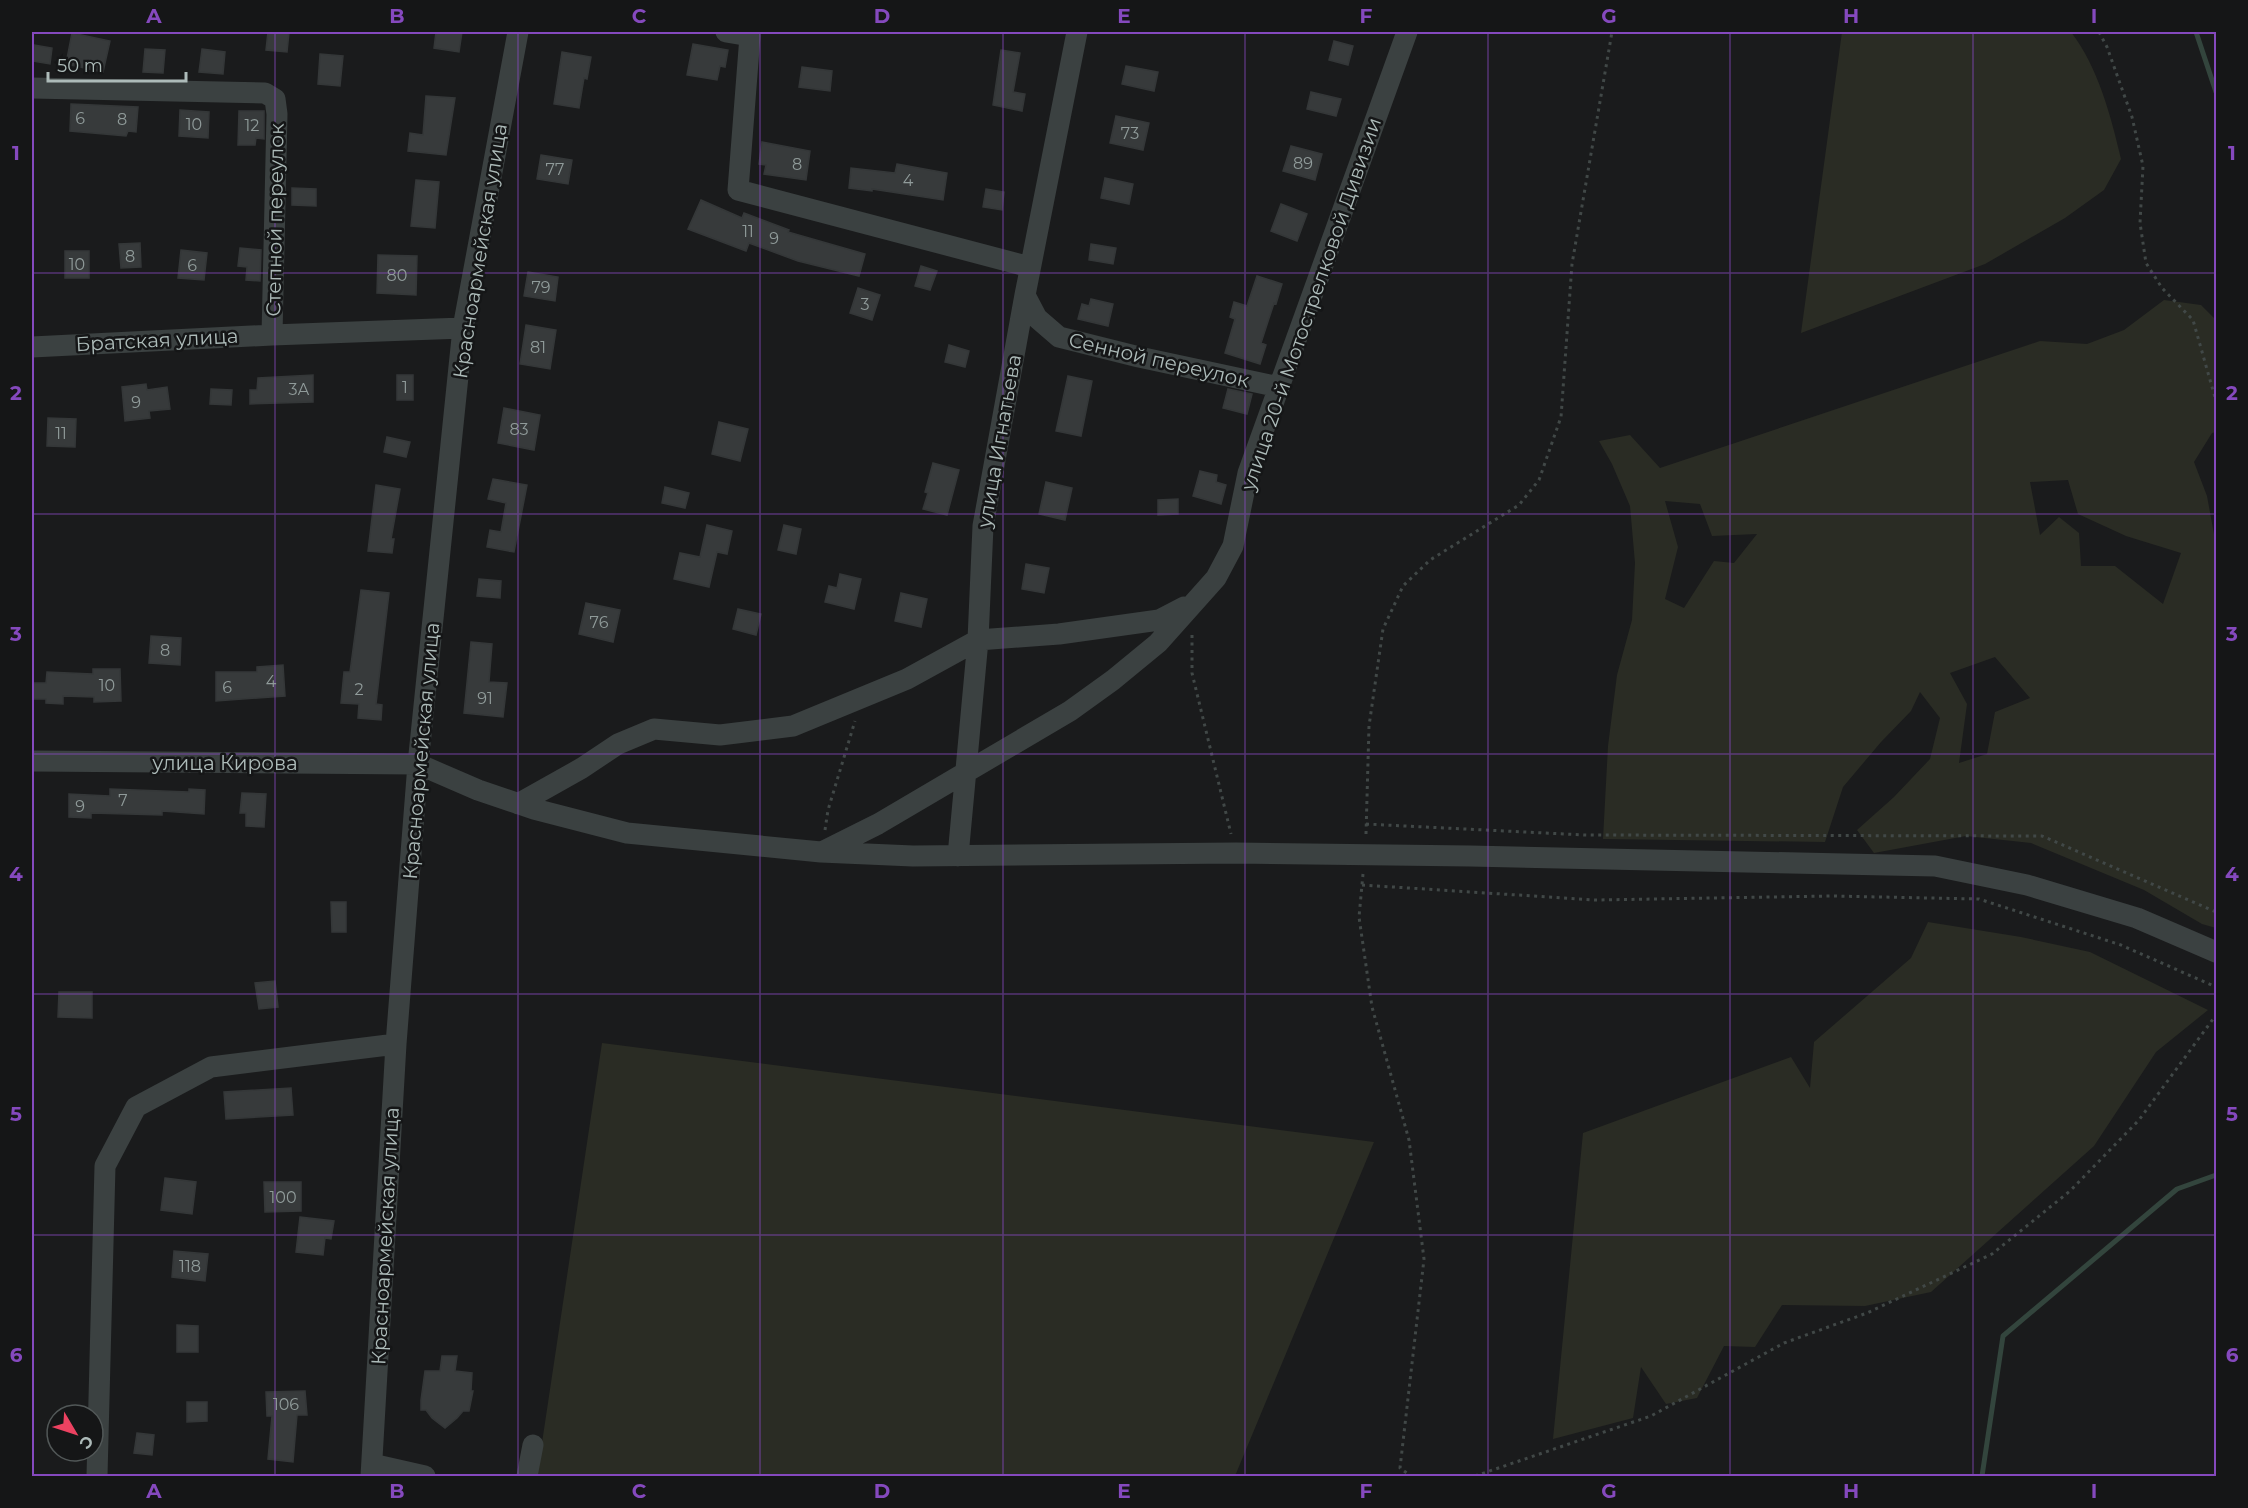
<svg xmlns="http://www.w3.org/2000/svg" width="2248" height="1508" viewBox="0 0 2248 1508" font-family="Montserrat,sans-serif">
<rect width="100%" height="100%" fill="#1a1b1c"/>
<!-- green -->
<path fill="#2a2c24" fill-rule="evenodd" d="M1842,32H2071C2098,67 2111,116 2121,159L2104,190L2065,218L1985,264L1801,333Z
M2164,300L2201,305L2216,320V432L2212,433L2194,462L2207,496L2216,545V928L2202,924L2144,890L2031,843L1966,836L1874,853L1857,830L1894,797L1930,759L1940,718L1920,692L1911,711L1881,742L1843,787L1825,842L1603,839L1608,746L1617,675L1632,620L1635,563L1630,506L1612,464L1599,441L1630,435L1660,468L2040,341L2087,344L2124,330ZM2068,480L2078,514L2126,536L2181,553L2163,604L2115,566H2081L2079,533L2059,517L2040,535L2030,482ZM1665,501L1700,504L1712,536L1757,534L1734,563L1714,561L1684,608L1665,599L1678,547ZM1995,657L2030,698L1995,712L1987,754L1959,763L1967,704L1950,673Z
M1928,922L2021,937L2090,952L2208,1010L2156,1052L2094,1146L1931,1292L1865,1306L1782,1305L1755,1347L1724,1346L1697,1398L1666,1404L1641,1367L1633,1418L1553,1439L1583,1133L1791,1057L1810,1088L1814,1042L1911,958Z
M602,1043L1374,1142L1235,1476H537Z"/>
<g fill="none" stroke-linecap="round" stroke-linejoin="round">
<!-- stream -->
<path stroke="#33453d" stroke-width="5" d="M2196,32L2216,92
M1982,1476L2003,1336L2177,1189L2216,1175"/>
</g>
<!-- building -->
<path fill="#373a3b" stroke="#343738" stroke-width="1.5" d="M268,32H289L287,52L266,50Z
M436,32H462L459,52L434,48Z
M72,33L110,41L103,72L66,64Z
M1334,41L1353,46L1348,65L1329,60Z
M693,44L728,50L725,67L720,66L717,80L687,75Z
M34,45L52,48L50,64L32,61Z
M145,49L165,50L163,73L143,72Z
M202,49L225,52L223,74L199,72Z
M1001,50L1020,53L1013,92L1025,94L1022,111L993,105Z
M562,52L591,57L587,79L584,78L579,108L554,104Z
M320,54L343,56L340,86L318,84Z
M1126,66L1158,72L1154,91L1122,84Z
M802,67L832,71L830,91L799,87Z
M1311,92L1341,99L1336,116L1307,109Z
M426,96L455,98L446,155L408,151L410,133L423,135Z
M71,104L138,107L136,132L128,131L126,136L70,131Z
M180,110L209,112L208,138L179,136Z
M239,111H264V139L256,138L255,145H238Z
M1116,116L1149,123L1143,150L1110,143Z
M762,142L810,151L806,180L764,174L766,165L759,164Z
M1291,146L1322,154L1315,180L1283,171Z
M541,155L572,160L568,184L537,179Z
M897,164L947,173L943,200L872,189V191L849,188L851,168L895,173Z
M1105,178L1133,184L1129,204L1101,198Z
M416,180L439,182L435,228L411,226Z
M292,188L316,189V206L292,205Z
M986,189L1004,192L1002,210L983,207Z
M701,200L742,218L744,213L789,230L788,232L865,254L859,276L798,261L749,243L746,251L688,229Z
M1281,204L1307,214L1297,241L1271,231Z
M140,243L141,267L121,268L119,244Z
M1091,244L1116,248L1113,264L1089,260Z
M240,248L261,250L260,281L246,280L247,267L238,266Z
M181,250L207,253L204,280L178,278Z
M65,251H89V278H65Z
M378,255L417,256L416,295L377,293Z
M921,266L937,271L930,290L915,286Z
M528,272L558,277L555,301L524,296Z
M1257,276L1282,284L1276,304L1274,303L1261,343L1266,345L1260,364L1225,353L1235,319L1230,317L1234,302L1247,306Z
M858,288L880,295L872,320L850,313Z
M1091,299L1113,304L1108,326L1078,319L1082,304L1089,306Z
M526,325L556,330L550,369L520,364Z
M949,345L969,351L965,367L945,362Z
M313,375V402L250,404V390H257L258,378Z
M397,375H413V400H397Z
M1068,376L1092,381L1081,436L1056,431Z
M146,384L147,390L167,387L170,409L149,411L150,418L125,421L122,387Z
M211,389L232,390L231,405L210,404Z
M1228,389L1252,394L1247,414L1223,408Z
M504,408L540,415L534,450L498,443Z
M48,418L76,419L75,447L47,446Z
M719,422L748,429L740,461L712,454Z
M387,437L410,442L406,457L384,452Z
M933,463L959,470L947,515L923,509L928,493L925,492Z
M1200,471L1217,475L1216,482L1226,485L1221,504L1193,496Z
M493,479L527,485L514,552L487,547L490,530L501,532L506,503L488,499Z
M1046,482L1072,488L1065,520L1039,514Z
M376,485L400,489L391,539H394L392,553L368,551Z
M665,487L689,493L685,508L662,503Z
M1178,499V514L1158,515V500Z
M707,525L732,531L727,554L717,552L709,587L674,579L680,553L700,557Z
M784,525L801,529L796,554L778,550Z
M1026,564L1049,568L1044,593L1022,589Z
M840,574L861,579L854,609L825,602L829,586L837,588Z
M479,579L501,581L500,598L477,596Z
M361,590L389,593L376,704L382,705L381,720L358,718L359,704L341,703L344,672H350Z
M901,593L927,599L921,627L895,621Z
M586,603L620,610L613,642L579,634Z
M738,609L761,614L756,635L733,629Z
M151,636L181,638L180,665L149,663Z
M471,642L492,644L489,682L507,683L503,717L464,713Z
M283,665L285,696L216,701V672H257V667Z
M93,669H120L121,701L94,702V697L63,696V704L46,703V699H32V683H46L47,672L93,674Z
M110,789L189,792V789L205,790L204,814L162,811V815L91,813V818L69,817V794L110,796Z
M242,793L266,794L264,827L246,826V813H240Z
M331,902H346V932H332Z
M275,981L278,1007L259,1009L255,983Z
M59,992H92V1018L58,1017Z
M291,1088L293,1115L226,1119L224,1092Z
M165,1178L196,1182L192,1214L161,1210Z
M264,1182H301V1211L265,1212Z
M300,1217L334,1221L331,1239L325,1238L323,1255L296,1252Z
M174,1251L208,1254L205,1281L172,1277Z
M177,1325L198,1326V1352H177Z
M442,1356H457L455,1371L472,1373L471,1391H473L469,1411H463L457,1418L445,1428L432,1418L426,1410H421V1400L425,1371H440Z
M305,1391L307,1415H297L293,1462L268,1459L272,1416H267L266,1392Z
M187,1402H207V1421L187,1422Z
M137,1433L154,1435L152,1455L134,1453Z"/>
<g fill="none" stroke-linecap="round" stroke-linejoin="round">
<!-- path -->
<path stroke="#414847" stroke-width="3" stroke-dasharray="3 4.5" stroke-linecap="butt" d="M2099,32L2107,47L2132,117L2143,166L2140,223L2146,263L2162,288L2193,320L2216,401
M1192,635V673L1231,834
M1366,824L1585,835L2042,836L2216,912
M825,830L828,810L855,721
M1366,834L1369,726L1383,629L1403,586L1430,560L1519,505L1539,480L1561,417L1572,264L1612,32
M1363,874L1359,917L1372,1007L1409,1140L1424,1259L1400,1468L1411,1476
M1362,885L1595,900L1831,896L1979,899L2121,945L2216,987
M1475,1476L1651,1416L1784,1343L1867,1313L1992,1254L2070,1191L2139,1120L2216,1015"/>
<!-- minor -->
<path stroke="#3b4141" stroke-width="21" d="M726,32L750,36L738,190L1030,267
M32,88L265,93L275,99L277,114L272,335
M1025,295L1037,318L1059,337L1139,357L1279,387
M32,347L272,335L463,328
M32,761L418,764L478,790L534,809L627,833L821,852L913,856L1236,853L1470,856L1935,866L2027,885L2137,918L2216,952
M518,804L582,768L618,744L654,729L720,735L793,726L907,679L978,640L1059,634L1159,620L1184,607
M824,851L878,824L1070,711L1113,680L1158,643L1216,578L1233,546L1248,473L1407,32
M958,856L978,640L983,526L1025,295L1077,32
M372,1464L425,1476
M97,1476L105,1166L136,1107L211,1067L396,1044
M371,1476L396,1044L418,764L463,328L518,32
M527,1476L533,1445"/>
</g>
<!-- grid -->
<path fill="none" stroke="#8549be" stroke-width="1.5" stroke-opacity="0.55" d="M275,32V1476M518,32V1476M760,32V1476M1003,32V1476M1245,32V1476M1488,32V1476M1730,32V1476M1973,32V1476M32,273H2216M32,514H2216M32,754H2216M32,994H2216M32,1235H2216"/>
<g text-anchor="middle" stroke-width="5" stroke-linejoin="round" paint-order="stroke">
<!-- number labels -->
<g font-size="16" fill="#909b9a">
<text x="80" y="124">6</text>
<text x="122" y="125">8</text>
<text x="194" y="130">10</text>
<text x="252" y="131">12</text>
<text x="1130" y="139">73</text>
<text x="1303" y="169">89</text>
<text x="797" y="170">8</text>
<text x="555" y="175">77</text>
<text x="908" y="186">4</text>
<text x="748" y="237">11</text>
<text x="774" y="244">9</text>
<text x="130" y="262">8</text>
<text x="77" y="270">10</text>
<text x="192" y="271">6</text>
<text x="397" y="281">80</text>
<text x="541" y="293">79</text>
<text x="865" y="310">3</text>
<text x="538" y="353">81</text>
<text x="405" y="393">1</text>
<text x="299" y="395">3А</text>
<text x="136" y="408">9</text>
<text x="519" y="435">83</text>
<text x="61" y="439">11</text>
<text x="599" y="628">76</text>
<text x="165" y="656">8</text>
<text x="271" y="687">4</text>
<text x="107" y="691">10</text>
<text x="227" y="693">6</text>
<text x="359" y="695">2</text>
<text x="485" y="704">91</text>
<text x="123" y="806">7</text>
<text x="80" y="812">9</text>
<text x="283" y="1203">100</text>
<text x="190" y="1272">118</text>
<text x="286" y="1410">106</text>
</g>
<!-- street labels -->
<g font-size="20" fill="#adbbb9" stroke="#151617">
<text transform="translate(275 220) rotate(-89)" y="7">Степной переулок</text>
<text transform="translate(480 251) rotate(-81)" y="7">Красноармейская улица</text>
<text transform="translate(1311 304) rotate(-71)" y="7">улица 20-й Мотострелковой Дивизии</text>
<text transform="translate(157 340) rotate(-3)" y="7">Братская улица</text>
<text transform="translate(1159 360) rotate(13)" y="7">Сенной переулок</text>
<text transform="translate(999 441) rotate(-80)" y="7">улица Игнатьева</text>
<text transform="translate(421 751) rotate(-85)" y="7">Красноармейская улица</text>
<text x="225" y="770">улица Кирова</text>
<text transform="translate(385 1236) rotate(-87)" y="7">Красноармейская улица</text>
</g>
</g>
<!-- border -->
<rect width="2248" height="1508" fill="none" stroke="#151617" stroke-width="66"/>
<!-- north arrow -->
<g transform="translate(75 1433) rotate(129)"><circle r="28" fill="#151617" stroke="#525858" stroke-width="1.5"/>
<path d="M0-4.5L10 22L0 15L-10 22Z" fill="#ec4261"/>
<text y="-9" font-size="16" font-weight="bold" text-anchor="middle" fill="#adbbb9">С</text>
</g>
<!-- scale -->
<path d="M48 72v9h138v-9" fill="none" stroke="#adbbb9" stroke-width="3"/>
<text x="57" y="72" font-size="18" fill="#adbbb9" stroke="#151617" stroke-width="4.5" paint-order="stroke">50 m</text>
<rect x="33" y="33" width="2182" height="1442" fill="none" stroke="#8549be" stroke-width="2"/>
<g font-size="20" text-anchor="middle" font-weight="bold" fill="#8549be">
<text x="154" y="23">A</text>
<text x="397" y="23">B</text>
<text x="639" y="23">C</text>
<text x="882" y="23">D</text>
<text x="1124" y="23">E</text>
<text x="1366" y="23">F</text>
<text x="1609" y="23">G</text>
<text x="1851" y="23">H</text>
<text x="2094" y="23">I</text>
<text x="16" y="160">1</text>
<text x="2232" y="160">1</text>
<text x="16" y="400">2</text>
<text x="2232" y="400">2</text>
<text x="16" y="641">3</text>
<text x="2232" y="641">3</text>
<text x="16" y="881">4</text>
<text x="2232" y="881">4</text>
<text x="16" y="1121">5</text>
<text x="2232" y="1121">5</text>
<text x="16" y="1362">6</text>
<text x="2232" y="1362">6</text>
<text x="154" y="1498">A</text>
<text x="397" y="1498">B</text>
<text x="639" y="1498">C</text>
<text x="882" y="1498">D</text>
<text x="1124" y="1498">E</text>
<text x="1366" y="1498">F</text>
<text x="1609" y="1498">G</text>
<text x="1851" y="1498">H</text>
<text x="2094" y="1498">I</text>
</g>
</svg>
